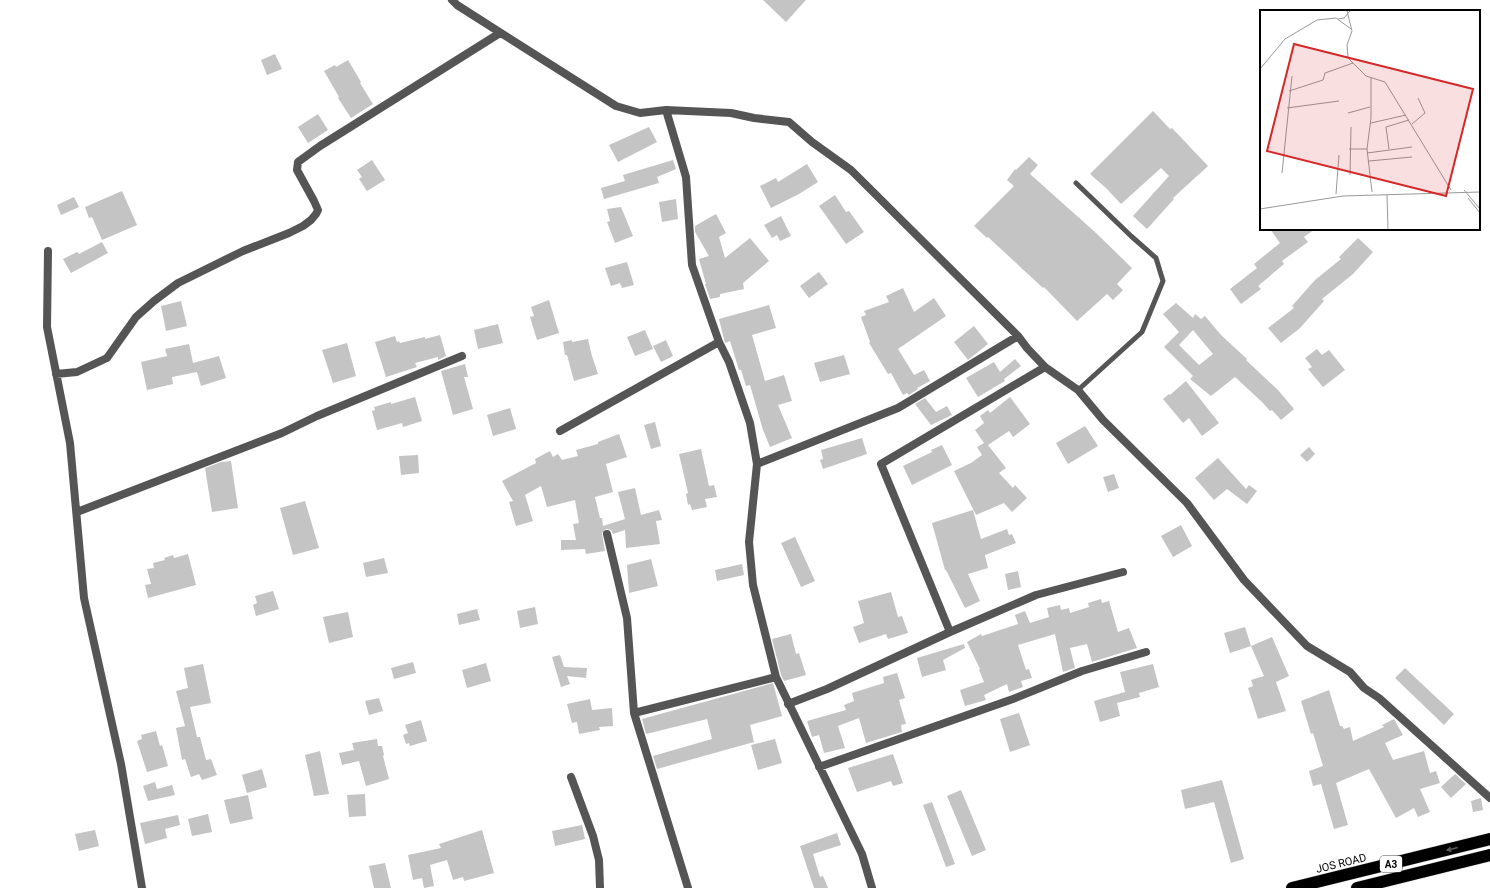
<svg xmlns="http://www.w3.org/2000/svg" width="1490" height="888" viewBox="0 0 1490 888" font-family="Roboto,sans-serif">
<rect width="100%" height="100%" fill="#fff"/>
<!-- building -->
<path fill="#c4c4c4" fill-rule="evenodd" d="M763,0H806L786,22Z
M275,54L282,69L267,75L261,60Z
M348,60L361,82L360,83L373,104L351,118L338,98L339,97L324,71L335,65L336,67Z
M1153,111L1170,129L1172,128L1208,166L1173,198L1174,199L1147,229L1133,216L1169,176L1161,168L1121,204L1106,188L1090,174Z
M318,114L328,130L308,143L298,127Z
M649,127L657,142L618,162L609,145Z
M1029,157L1038,165L1030,174L1096,233L1132,268L1117,284L1123,290L1113,300L1107,294L1077,321L1044,287L1043,288L988,237L987,238L974,226L1014,186L1007,180L1015,169L1016,170Z
M372,160L385,180L367,191L359,179L362,177L357,170Z
M673,160L676,169L657,177L659,183L604,199L601,188L625,181L623,175Z
M807,164L818,182L799,194L771,208L760,186L776,178L778,182Z
M122,191L137,225L102,240L92,217L89,218L85,207Z
M835,195L846,212L849,211L864,232L846,244L819,206Z
M74,197L79,207L61,215L57,205Z
M676,199L678,219L662,222L659,202Z
M621,207L633,236L615,243L607,222L610,221L607,209Z
M716,214L726,233L719,237L725,258L750,238L769,261L743,283L744,289L720,294V297L710,299L705,284H706L699,259L709,256L695,232V226Z
M781,216L791,236L780,241L777,235L772,238L764,225Z
M1270,229H1315L1304,237L1308,242L1282,261L1284,264L1258,286L1261,289L1241,304L1230,289L1257,268L1254,264L1280,243Z
M1358,238L1373,252L1353,274L1322,299L1324,301L1300,328L1281,343L1268,328L1294,308L1292,306L1315,280L1341,259L1339,257Z
M102,242L108,253L71,273L63,259L77,252L79,254Z
M627,262L634,285L622,288L620,283L611,286L605,268Z
M819,272L828,284L809,298L800,286Z
M903,288L914,312L934,298L946,316L898,349L914,375L924,370L930,381L917,388L918,389L909,395L907,393L903,395L891,373L888,374L869,343L870,342L861,317L866,315L864,311L889,302L886,296Z
M549,300L559,333L537,340L530,317L534,316L531,307Z
M181,301L187,326L166,331L161,306Z
M1176,303L1193,318L1195,314L1201,319L1205,316L1221,335L1247,359L1246,360L1278,390L1294,409L1281,420L1272,410L1270,411L1262,402L1235,377L1211,396L1190,379L1193,376L1164,347L1179,332L1163,314ZM1193,330L1213,354L1199,365L1179,345Z
M769,305L776,328L752,335L765,381L784,375L792,401L778,405L792,438L770,447L763,430L750,385L746,386L741,370H739L730,341L725,343L719,319Z
M498,324L503,343L478,349L474,330Z
M974,326L988,344L968,360L954,342Z
M645,330L653,349L635,356L627,337Z
M440,335L446,356L438,360V357L415,363L417,367L386,377L375,342L395,336L397,342L399,341L400,343L425,337V339Z
M588,339L592,356L598,374L574,381L567,355H565L563,342L572,340V342Z
M666,340L673,356L661,362L653,346Z
M347,343L356,376L333,383L322,350Z
M189,344L193,363L219,356L226,378L201,386L197,372L172,377L173,384L147,390L141,362L167,356L165,349Z
M1317,349L1322,355L1329,350L1345,370L1323,387L1308,369L1312,367L1305,358Z
M844,355L850,374L820,382L814,363Z
M1015,359L1021,366L1004,379L1005,381L978,397L966,378L994,362L1000,372Z
M465,364L468,377H464L473,409L453,415L441,371Z
M1186,381L1219,423L1202,436L1189,418L1183,423L1163,399L1169,394L1170,395Z
M415,397L422,421L403,427L402,423L377,430L372,411L375,410L374,407L391,402V404Z
M1010,397L1030,424L1013,437L1009,431L988,445L1006,468L999,473L1013,488L1015,485L1027,498L1012,512L1004,503L976,515L954,471L971,463L982,455L977,447L984,443L975,430L984,423L980,416L988,410L990,413Z
M925,398L936,412L947,406L952,415L931,425L915,404Z
M510,408L516,429L493,436L487,415Z
M655,422L661,446L651,449L644,425Z
M1085,426L1098,446L1068,464L1056,443Z
M619,434L627,457L606,464L613,492L595,497L600,518H602L603,526L625,519L618,492L635,488L641,515L659,510L662,520L656,521L660,544L626,548L625,530L613,534L611,530L606,529L602,533L605,551L586,554L585,549L561,550V540H576L573,524L579,523L575,500L547,507L541,486L525,495L533,521L516,526L509,502L513,501L502,481L536,463L535,459L550,451L553,457L558,454L562,460L578,456L576,450L598,444V442Z
M862,438L867,454L823,469L820,460L823,459L821,450Z
M942,445L952,465L912,485L903,466L932,452L931,450Z
M1309,447L1315,454L1307,462L1300,455Z
M701,449L709,486L714,485L717,497L705,499L707,507L692,510L690,504L688,505L686,494L688,493L679,454Z
M418,455L419,473L401,475L399,456Z
M1218,458L1246,489L1249,485L1257,491L1247,504L1227,489L1214,500L1195,478Z
M231,461L238,508L212,512L205,468L221,462Z
M1114,474L1119,488L1108,492L1103,477Z
M305,501L319,548L293,555L280,508Z
M973,510L981,539L1007,529L1009,535L1012,534L1016,543L985,555L988,568L968,574L980,601L965,608L946,570H945L932,523Z
M1181,525L1192,546L1173,557L1161,536Z
M795,537L815,581L801,587L781,543Z
M188,554L196,585L148,598L145,585L151,584L147,569L154,568L153,563L165,560L164,558L173,555L174,558Z
M384,558L388,573L366,577L363,563Z
M651,559L658,586L629,593L627,565Z
M742,564L744,575L717,581L715,570Z
M1018,571L1021,587L1008,590L1005,574Z
M273,591L279,609L256,616L253,605L257,603L255,596Z
M891,592L898,617L902,616L908,633L888,639L886,634L859,643L853,627L864,623L858,601Z
M1101,599L1102,603L1109,601L1118,632L1129,628L1137,648L1092,662L1087,644L1070,648L1075,668L1063,672L1055,634L1018,645L1026,670L1029,669L1032,678L1021,681L1023,687L1009,692L1007,684L984,695L986,700L965,706L960,690L984,682L979,670L980,669L967,642L981,634L982,636L1018,624L1015,615L1025,611L1030,623L1049,617L1047,608L1060,605L1061,610L1069,608L1070,613L1089,607L1088,603Z
M535,607L538,624L520,628L517,611Z
M477,609L480,620L459,625L457,614Z
M348,612L353,637L329,643L323,617Z
M1245,627L1251,646L1230,653L1224,633Z
M791,634L796,654L799,653L806,675L784,681L781,675L772,639Z
M1272,637L1289,676L1276,682L1286,711L1258,719L1248,688L1253,686L1251,680L1264,676L1251,646Z
M964,644L965,648L943,660L946,670L922,677L917,658Z
M560,655L564,667L587,668L586,678L567,676L570,684L561,687L552,657Z
M413,662L416,673L394,679L391,668Z
M486,663L491,681L467,688L462,670Z
M203,664L211,703L190,707L197,737H200L206,760L211,759L217,775L202,780L199,774L191,777L185,759L182,760L176,728L185,726L176,691L188,688L184,668Z
M1153,664L1159,687L1139,693L1140,697L1117,703L1120,716L1100,722L1094,701L1125,692L1120,672Z
M1405,668L1454,714L1444,725L1395,678Z
M897,673L905,698L899,700L906,724L901,725L902,732L866,743L859,718L838,726L845,748L824,753L819,735L812,737L807,721L846,710L844,705L854,701L852,693L884,683L883,677Z
M773,683L782,716L750,725L754,742L657,769L653,756L712,739L707,719L646,734L642,719Z
M1329,690L1340,726H1342L1344,729L1350,727L1353,741L1384,727L1382,725L1394,719L1403,735L1385,743L1393,760L1424,751L1430,773L1436,771L1440,783L1420,789L1430,812L1418,817L1414,808L1396,818L1369,769L1336,783L1348,825L1334,829L1321,784L1313,786L1309,771L1323,766L1313,733L1311,734L1301,701Z
M379,698L383,711L369,715L365,701Z
M590,699L592,710L612,708L613,726L599,727L600,730L579,734L577,722L572,723L567,704Z
M1019,713L1030,745L1010,752L1000,719Z
M421,720L427,741L410,746L409,743L406,744L403,735L408,733L405,725Z
M156,731L160,746L162,745L168,766L147,772L137,741L142,739L141,735Z
M377,739L378,746H382L384,755L383,756L389,779L366,786L359,761L342,765L339,753L354,750L352,743Z
M775,739L782,763L758,770L751,745Z
M320,751L329,794L314,796L305,755Z
M893,754L903,783L893,786L891,781L857,792L848,768Z
M262,769L267,787L247,793L242,775Z
M1455,774L1466,784L1451,798L1441,787Z
M1222,780L1244,859L1231,863L1214,802L1185,809L1181,790Z
M155,782L157,789L172,785L175,795L148,801L143,786Z
M961,790L986,850L972,856L947,796Z
M365,794L366,816L349,817L347,795Z
M248,795L253,819L230,824L224,800Z
M1481,798L1483,810L1473,812L1471,801Z
M932,802L955,864L946,867L923,805Z
M208,814L212,832L192,836L188,819Z
M178,815L180,825L165,829L167,838L145,844L140,823Z
M582,825L585,839L555,846L552,831Z
M95,830L99,846L79,851L75,834Z
M482,830L494,873L464,881L463,877L453,880L447,860L430,865L434,886L424,888L422,878L413,880L408,855L441,848L439,844Z
M837,833L841,845L813,854L820,877L823,876L828,888H814L800,846Z
M385,863L391,888H374L369,866Z"/>
<g fill="none" stroke-linecap="round" stroke-linejoin="round">
<defs>
<path id="highway" d="M1292,888L1490,839
M1357,888L1490,855"/>
</defs>
<!-- highway casing -->
<use href="#highway" stroke="#dbdbdb" stroke-width="13"/>
<!-- lane -->
<path stroke="#555" stroke-width="5" d="M1076,183L1131,236L1156,258L1163,281L1142,332L1078,390"/>
<!-- street -->
<path stroke="#555" stroke-width="8" d="M452,0L457,5L616,106L640,113L666,110L731,113L754,118L789,122L812,142L851,170L1018,336L1027,348L1045,367L1078,390L1103,420L1187,503L1244,580L1307,646L1350,672L1364,688L1379,698L1490,798
M666,110L686,177L692,265L719,342L729,362L750,423L757,464L749,542L753,585L776,677L862,854L872,888
M48,251L47,327L70,443L84,598L121,764L142,888
M56,374L77,372L107,358L136,317L154,301L178,283L243,251L289,233L303,226L311,220L316,214L318,210L314,201L297,170L298,162L320,146L500,33
M560,431L719,342
M757,464L898,408L1018,336
M77,512L282,433L317,416L462,356
M607,534L627,618L634,713L688,888
M950,632L881,464L1045,367
M788,704L827,689L950,632L1036,595L1123,572
M634,713L776,677
M819,767L1013,699L1082,671L1146,652
M571,777L593,836L599,860L600,888"/>
<!-- highway -->
<use href="#highway" stroke="#000" stroke-width="12"/>
</g>
<!-- one-way arrows -->
<defs><path id="oneway-solid" d="M-6-.8H1V-3.2L6.5 0L1 3.2V.8H-6Z"/></defs>
<use fill="#595959" href="#oneway-solid" transform="translate(1452 849) rotate(166)"/>
<g text-anchor="middle" stroke-width="3" stroke-linejoin="round" paint-order="stroke">
<!-- shield labels -->
<rect fill="#fff" stroke="#4c4c4c" stroke-width="1" x="1380" y="856" width="22" height="16" rx="3"/>
<g font-size="10" font-weight="bold" fill="#000">
<text x="1391" y="868">A3</text>
</g>
<!-- street labels -->
<g font-size="11" fill="#000" stroke="#fff">
<text transform="translate(1341 863) rotate(-14)" y="4">JOS ROAD</text>
</g>
</g>
<!-- overview -->
<g transform="translate(1260 10)">
<rect width="220" height="220" fill="#fff"/>
<path fill="none" stroke="#999" stroke-width="1" d="M87,1L92,21L87,35L88,48L106,66L125,72L191,180M78,9L84,8L90,1M0,59L25,29L57,10L76,8L91,19M111,67V108L107,139L112,182M29,81L63,70L65,63L93,53M27,98L79,91M88,103L110,97M111,113L146,105M152,114L165,103L158,88M89,139H107M129,139L126,117L149,110M107,143L152,137M109,151L152,147M22,163L32,66M90,165L91,117M204,180L220,199M76,184L79,145M127,185L128,219M208,188L220,203M0,199L83,186L220,182"/>
<path fill="#d62828" fill-opacity="0.15" stroke="#d62828" stroke-width="2" d="M34,34L213,79L186,186L7,141Z"/>
<rect width="220" height="220" fill="none" stroke="#000" stroke-width="2"/>
</g>
</svg>
